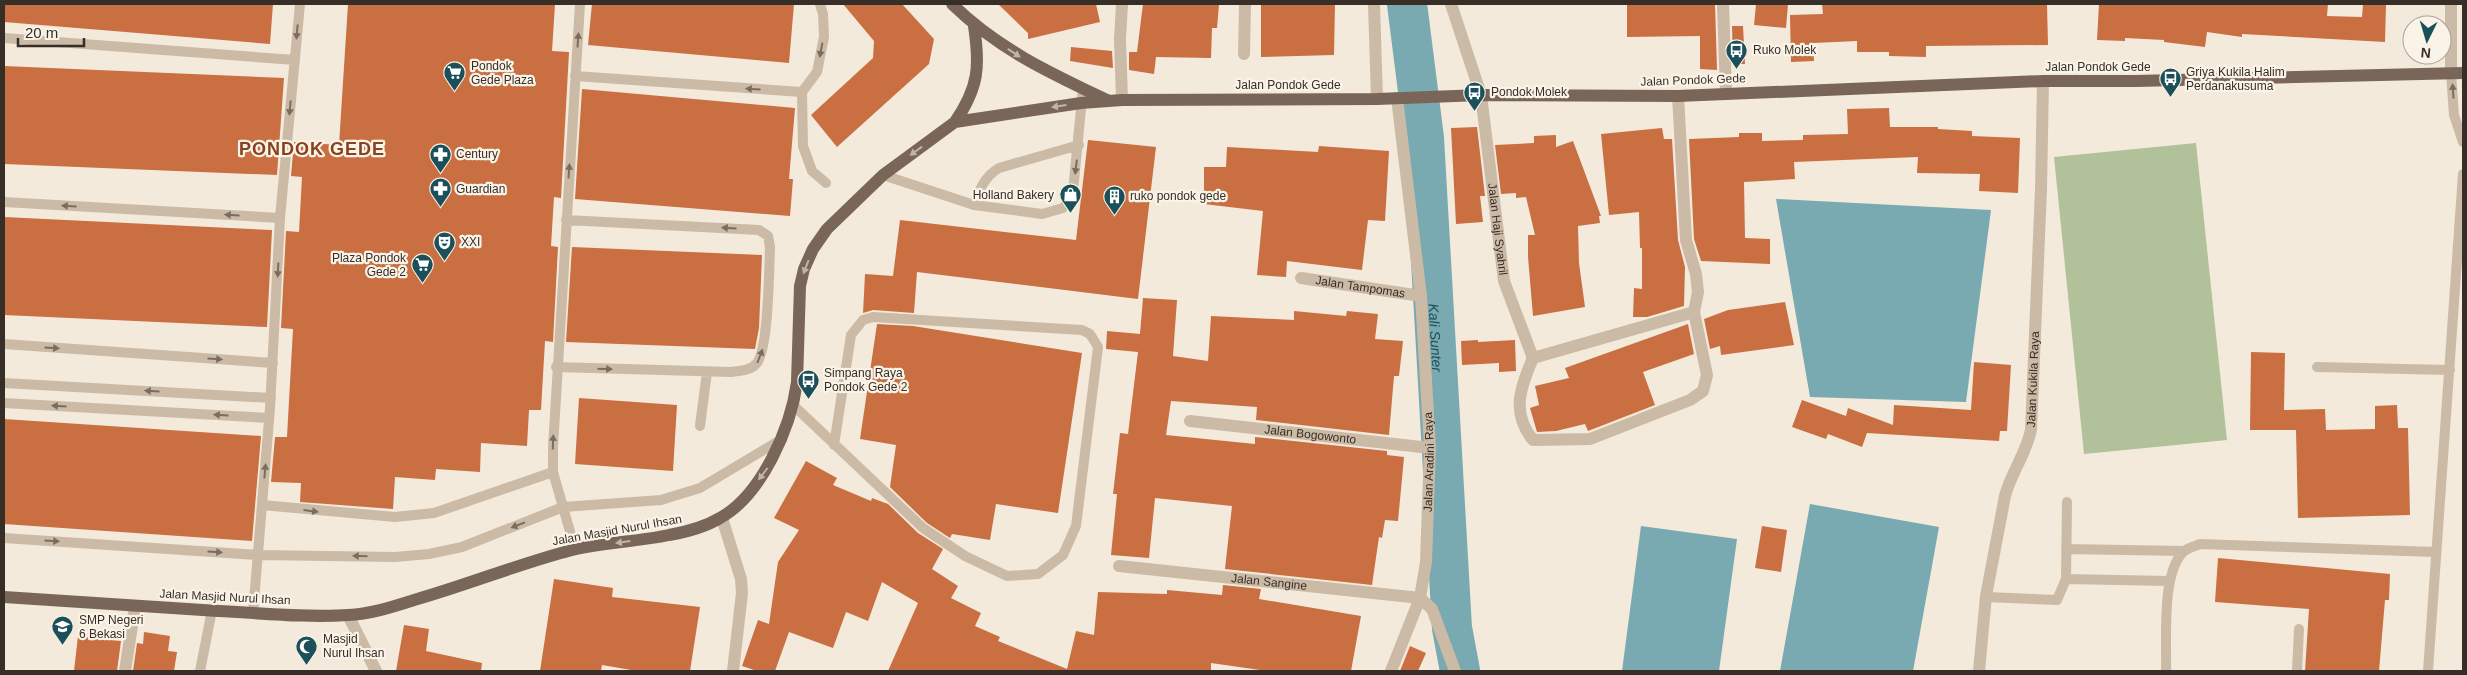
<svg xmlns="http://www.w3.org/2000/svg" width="2467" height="675" viewBox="0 0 2467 675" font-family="Helvetica,sans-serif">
<rect width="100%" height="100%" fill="#f3eadb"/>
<!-- green -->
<path fill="#b1c29a" d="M2196,143L2227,440L2084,454L2054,157Z"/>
<!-- water -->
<path fill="#79a9b1" d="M1776,199L1991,210L1966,402L1810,397Z
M1810,504L1939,527L1913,671H1780Z
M1641,526L1737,539L1719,671H1622Z"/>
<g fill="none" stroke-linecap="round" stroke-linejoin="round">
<!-- river -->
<path stroke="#79a9b1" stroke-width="40" id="s1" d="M1407,4L1424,138L1452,628L1460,671"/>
</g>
<!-- building -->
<path fill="#ca6f42" d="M4,4H273L270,44L4,22Z
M348,4H555L552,51L569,52L561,198L554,197L551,246L558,247L553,342L545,341L541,410H529L527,446L481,443L480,472L436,469L435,480L395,477L393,509L300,502L301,483L271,482L275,437H287L293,329L281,328L286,231L299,232L302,177L291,176L294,142L339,145Z
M592,4H794L789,63L588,45Z
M843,4H902L934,39L929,64L837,147L811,115L873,58L874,41Z
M998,4H1096L1100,22L1028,39V33Z
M1143,4H1219L1217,28H1212L1211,58L1156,57L1154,74L1129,70V52H1137Z
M1261,4H1335L1334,55L1261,57Z
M1627,4H1715L1717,70L1700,69V36L1627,37Z
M1756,4H1788L1786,28L1754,25Z
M1822,4H2047L2048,45L1926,46V57L1889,56V52H1857V41L1813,43L1814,61L1791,62L1790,15L1823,14Z
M2099,4H2328L2327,16L2362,17L2363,4H2386L2385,42L2242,34V37L2207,32L2205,47L2164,42V40L2125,38V41L2097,40Z
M1732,26H1743L1745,64H1733Z
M1071,47L1112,51L1113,68L1070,61Z
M4,66L284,78L277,175L4,164Z
M582,89L795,108L789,179H793L790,216L575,199Z
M1889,108L1890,127H1938V129L1972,131V136L2020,138L2018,193L1979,191L1980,174L1917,173L1918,157L1794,162L1795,179L1744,182L1745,238L1770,239V264L1701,261L1694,239L1689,139L1739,137V133H1762V141L1803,140V135L1848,134L1847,109Z
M1477,127L1485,196H1480L1483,222L1456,224L1451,128Z
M1662,128L1664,139H1672L1678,240L1685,267L1684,306L1647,317H1633L1634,288L1642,289V248H1640L1639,212L1609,215L1601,134Z
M1556,135V147L1573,141L1601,216H1599L1600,223L1578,226L1579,263L1585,307L1533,316L1528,257V235H1535L1526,197L1516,198V193L1501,194L1495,145L1534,143V136Z
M1088,140L1156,147L1138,299L917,272L914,313L873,310L863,313L865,274L893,276L900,220L1076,240Z
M1319,146L1389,151L1385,221L1368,220L1362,270L1287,261L1286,277L1257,275L1263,211L1204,204V167H1226L1227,147L1318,152Z
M4,217L272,230L267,327L4,315Z
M572,247L762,255L759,328L755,349L566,342Z
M1143,298L1177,300L1173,356L1208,361L1211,316L1294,320V311L1346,316L1347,311L1378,314L1375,339L1403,341L1399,376H1394L1389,435L1256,420L1257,407L1171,401L1166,435L1255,444V437L1387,451V455L1404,457L1398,521L1385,520L1382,538L1379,537L1372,585L1225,569L1232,506L1155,498L1149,558L1111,555L1117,494H1113L1120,433L1128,434L1138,352L1106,349L1107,331L1140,334Z
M1785,302L1794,345L1721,355L1720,346L1710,349L1704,319L1728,310Z
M877,324L913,326L1082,353L1058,513L996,504L990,540L952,534L950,538L927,523L890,487L896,445L860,439Z
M1688,324L1694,354L1643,372L1655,405L1588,431L1585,424L1556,431L1537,432L1530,408L1539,405L1535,386L1569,378L1565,368Z
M1478,340V342L1515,340L1516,371L1499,372V363L1462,365L1461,341Z
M2251,352L2285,353L2284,410L2325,409L2326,430L2375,429V406L2397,405L2398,428H2408L2410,515L2298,518L2296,430H2250Z
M1974,362L2011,365L2007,431H2000L1999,441L1867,433L1862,447L1828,434L1826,439L1792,427L1802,400L1846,416L1848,408L1893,425L1894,405L1971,410Z
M579,398L677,405L673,471L575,464Z
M4,419L261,436L252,541L4,524Z
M806,461L837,478L833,485L871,501L872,498L888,504L918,533L943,549L932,569L958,586L951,598L981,613L975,626L1000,637L998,641L1067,669L1076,631L1094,635L1098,592L1167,594V590L1222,595L1223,585L1261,589L1259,599L1361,616L1351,671H1267L1211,663V671H888L918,603L882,582L868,621L846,612L833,648L789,632L775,671H757L742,666L758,620L769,624L778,562L799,530L774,518Z
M1762,526L1787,530L1781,572L1755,568Z
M2218,558L2390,574L2389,600H2385L2379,671H2305L2309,609L2215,602Z
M554,579L613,588L612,597L700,607L690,671H637L602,665L601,671H540Z
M404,625L429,629L426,651L482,663L481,671H396Z
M144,632L170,636L168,651L177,652L174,671H133L137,643L143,644Z
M78,636L121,641L117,671H74Z
M1410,646L1426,653L1418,671H1400Z"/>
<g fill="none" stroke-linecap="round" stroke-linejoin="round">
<!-- service -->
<path stroke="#cbbaa6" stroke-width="10" d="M820,4L823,14L824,37L817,72L802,92L803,146L812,171L826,183
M4,38L295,60
M2451,73L2454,115L2463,142
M575,76L802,92
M883,175L974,205L1042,214L1063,208L1070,199L1073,191L1083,88
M4,202L280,218
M974,205C980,189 984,177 999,168L1079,145
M4,344L273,363
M556,367L731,372C739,371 750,371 756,364C769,351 769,268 770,247L768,236L759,230L566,220
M2317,367L2450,370
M4,383L271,398
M4,403L269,418
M793,405L923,528L965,556L1007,576L1038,574L1063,555L1076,526L1098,347L1090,334L1082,330L873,317L863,320L851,335L834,445
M700,426L707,372
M262,505L395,517L434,513L553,472
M4,538L258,555L395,557L429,554L462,547L563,507L661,500L700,488L782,439
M575,549L553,472V447L580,4
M2066,549L2184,551
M2066,579L2169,581
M1986,597L2057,600L2066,579L2067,502
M253,613L270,408L280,218L300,4
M200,671L212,610
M2166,671C2167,640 2161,575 2183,552C2187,548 2195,546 2200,544L2436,552
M2297,671L2299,629
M2428,671L2463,174"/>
<!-- minor -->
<g stroke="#cbbaa6" stroke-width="12">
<path d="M1374,4L1377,99"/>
<path id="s2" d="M1451,4L1481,95L1504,281L1533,358"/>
<path d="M1723,4L1726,94"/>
<path d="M2451,4V73"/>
<path d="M1244,54L1245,4"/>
<path d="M1122,100L1120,39L1122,4"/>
<path id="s3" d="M1301,278L1421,296"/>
<path d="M1533,358C1520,388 1511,413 1533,440L1590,439L1690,400L1703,391L1707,375L1694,312L1698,292L1696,274L1686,240L1678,96"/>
<path d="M1533,358L1694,312"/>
<path id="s4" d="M1190,421L1430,448"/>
<path d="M722,518L741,579L742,593L733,671"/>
<path id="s5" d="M1119,566L1420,598L1432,609L1455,671"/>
<path d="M348,615L376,671"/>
<path d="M125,671L135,606"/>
<path id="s6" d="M1391,671L1420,598L1426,562L1430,448L1421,296L1397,98"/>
<path id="s7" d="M1979,671L1986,596L2005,496C2011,473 2026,454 2031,430L2041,189L2043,81"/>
</g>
<!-- primary -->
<path stroke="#7a6658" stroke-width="12" d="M952,4C998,49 1050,73 1107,100
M955,122C979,87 980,66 974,26
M4,597C75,602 147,606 218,611C261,613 306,618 348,615C371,614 392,607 414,600C467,585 518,564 572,550C603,542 637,542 669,535C686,532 705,527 720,518C762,495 791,427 797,382L800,286L804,269L813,249L827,229L883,175L955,122L1081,103L1122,100L1377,99L1481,95L1678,96L2043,81H2136L2463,73"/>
</g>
<!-- one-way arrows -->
<defs><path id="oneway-solid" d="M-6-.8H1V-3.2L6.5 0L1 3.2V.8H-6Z" transform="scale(1.25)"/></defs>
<g fill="#7a6d60">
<use href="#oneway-solid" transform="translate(297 32) rotate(95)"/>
<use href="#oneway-solid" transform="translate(578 40) rotate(-86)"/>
<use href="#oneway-solid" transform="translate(821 50) rotate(101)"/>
<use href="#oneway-solid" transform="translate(753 89) rotate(-176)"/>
<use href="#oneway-solid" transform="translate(2453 91) rotate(-94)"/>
<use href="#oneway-solid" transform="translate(290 108) rotate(95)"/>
<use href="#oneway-solid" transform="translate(1076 167) rotate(97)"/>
<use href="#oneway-solid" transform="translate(569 171) rotate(-86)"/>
<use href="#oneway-solid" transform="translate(69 206) rotate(-177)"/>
<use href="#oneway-solid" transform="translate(232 215) rotate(-177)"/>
<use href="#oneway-solid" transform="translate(729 228) rotate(-176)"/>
<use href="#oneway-solid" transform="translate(278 270) rotate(93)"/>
<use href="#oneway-solid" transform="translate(52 348) rotate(4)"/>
<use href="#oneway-solid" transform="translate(760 356) rotate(-69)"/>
<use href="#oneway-solid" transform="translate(215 359) rotate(4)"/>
<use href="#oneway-solid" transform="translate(605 369) rotate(2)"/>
<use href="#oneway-solid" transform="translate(152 391) rotate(-177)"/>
<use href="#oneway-solid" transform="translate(59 406) rotate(-177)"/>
<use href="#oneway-solid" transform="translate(221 415) rotate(-177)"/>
<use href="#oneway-solid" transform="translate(553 442) rotate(-88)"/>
<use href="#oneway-solid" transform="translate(265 471) rotate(-85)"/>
<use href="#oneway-solid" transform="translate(311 511) rotate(7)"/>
<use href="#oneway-solid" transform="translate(518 525) rotate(159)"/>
<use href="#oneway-solid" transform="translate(52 541) rotate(4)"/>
<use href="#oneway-solid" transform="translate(215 552) rotate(4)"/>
<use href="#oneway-solid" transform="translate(360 556) rotate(-179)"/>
</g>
<g fill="#c0b4a7">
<use href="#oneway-solid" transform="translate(1014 53) rotate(33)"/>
<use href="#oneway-solid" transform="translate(1059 106) rotate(172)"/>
<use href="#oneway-solid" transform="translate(916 151) rotate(144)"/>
<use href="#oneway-solid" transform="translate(806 267) rotate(111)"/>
<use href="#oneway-solid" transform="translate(763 474) rotate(127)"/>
<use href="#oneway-solid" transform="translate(623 542) rotate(172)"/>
</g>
<!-- icons -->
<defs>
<symbol id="bus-pin" viewBox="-11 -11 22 30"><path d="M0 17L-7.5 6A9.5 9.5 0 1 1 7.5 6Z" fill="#1b505a" stroke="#faf3e7"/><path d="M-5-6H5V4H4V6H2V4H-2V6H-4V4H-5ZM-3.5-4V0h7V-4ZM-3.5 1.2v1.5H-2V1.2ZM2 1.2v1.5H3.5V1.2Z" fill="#fff"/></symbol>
<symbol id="supermarket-pin" viewBox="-11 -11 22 30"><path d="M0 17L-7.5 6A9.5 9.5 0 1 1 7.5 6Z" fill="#1b505a" stroke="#faf3e7"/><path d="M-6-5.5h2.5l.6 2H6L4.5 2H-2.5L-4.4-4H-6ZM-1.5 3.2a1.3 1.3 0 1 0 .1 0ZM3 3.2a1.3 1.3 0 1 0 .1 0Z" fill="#fff"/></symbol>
<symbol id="pharmacy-pin" viewBox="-11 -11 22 30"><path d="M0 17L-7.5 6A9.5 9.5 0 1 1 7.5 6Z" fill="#1b505a" stroke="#faf3e7"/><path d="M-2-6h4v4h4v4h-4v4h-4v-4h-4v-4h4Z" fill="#fff"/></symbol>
<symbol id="shop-pin" viewBox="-11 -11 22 30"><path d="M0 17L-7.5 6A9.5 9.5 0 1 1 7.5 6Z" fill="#1b505a" stroke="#faf3e7"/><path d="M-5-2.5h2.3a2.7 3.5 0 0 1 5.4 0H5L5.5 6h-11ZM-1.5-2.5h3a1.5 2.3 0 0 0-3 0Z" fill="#fff"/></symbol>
<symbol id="building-pin" viewBox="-11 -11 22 30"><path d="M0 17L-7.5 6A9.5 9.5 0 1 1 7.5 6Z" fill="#1b505a" stroke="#faf3e7"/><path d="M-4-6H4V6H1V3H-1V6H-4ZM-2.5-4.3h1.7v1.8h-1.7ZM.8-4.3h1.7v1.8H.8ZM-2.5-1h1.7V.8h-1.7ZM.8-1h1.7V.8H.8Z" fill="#fff"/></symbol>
<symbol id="theatre-pin" viewBox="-11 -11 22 30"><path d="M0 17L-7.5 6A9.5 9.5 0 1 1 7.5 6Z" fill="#1b505a" stroke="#faf3e7"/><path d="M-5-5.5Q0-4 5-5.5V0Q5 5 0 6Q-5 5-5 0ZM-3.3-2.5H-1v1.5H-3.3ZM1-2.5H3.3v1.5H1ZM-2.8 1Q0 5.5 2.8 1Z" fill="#fff"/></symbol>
<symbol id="school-pin" viewBox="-11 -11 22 30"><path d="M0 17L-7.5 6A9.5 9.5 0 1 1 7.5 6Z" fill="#1b505a" stroke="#faf3e7"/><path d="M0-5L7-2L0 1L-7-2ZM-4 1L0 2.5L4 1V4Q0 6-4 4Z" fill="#fff"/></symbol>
<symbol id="mosque-pin" viewBox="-11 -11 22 30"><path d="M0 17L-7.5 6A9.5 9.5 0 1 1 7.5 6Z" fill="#1b505a" stroke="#faf3e7"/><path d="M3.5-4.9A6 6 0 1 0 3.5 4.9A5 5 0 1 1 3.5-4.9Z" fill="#fff"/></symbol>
</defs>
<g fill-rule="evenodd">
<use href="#bus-pin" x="1724" y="38" width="25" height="34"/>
<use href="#supermarket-pin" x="442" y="60" width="25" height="34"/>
<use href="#bus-pin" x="2158" y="66" width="25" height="34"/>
<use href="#bus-pin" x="1462" y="80" width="25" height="34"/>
<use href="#pharmacy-pin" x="428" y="142" width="25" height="34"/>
<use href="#pharmacy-pin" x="428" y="176" width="25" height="34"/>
<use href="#shop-pin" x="1058" y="182" width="25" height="34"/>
<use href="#building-pin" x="1102" y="184" width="25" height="34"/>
<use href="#theatre-pin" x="432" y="230" width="25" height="34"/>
<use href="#supermarket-pin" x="410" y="252" width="25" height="34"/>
<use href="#bus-pin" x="796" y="368" width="25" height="34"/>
<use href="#school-pin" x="50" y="614" width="25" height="34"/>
<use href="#mosque-pin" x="294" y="634" width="25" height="34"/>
</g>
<g text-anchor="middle" stroke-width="4.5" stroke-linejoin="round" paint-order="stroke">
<!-- poi labels -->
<g font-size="12" fill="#372e27" stroke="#faf3e7" text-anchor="start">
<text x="1753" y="54">Ruko Molek</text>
<text x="471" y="70">Pondok<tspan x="471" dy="14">Gede Plaza</tspan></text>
<text x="2186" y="76">Griya Kukila Halim<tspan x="2186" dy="14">Perdanakusuma</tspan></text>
<text x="1491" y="96">Pondok Molek</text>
<text x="456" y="158">Century</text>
<text x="456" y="193">Guardian</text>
<text x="1054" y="199" text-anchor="end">Holland Bakery</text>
<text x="1130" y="200">ruko pondok gede</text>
<text x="461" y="246">XXI</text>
<text x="406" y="262" text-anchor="end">Plaza Pondok<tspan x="406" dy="14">Gede 2</tspan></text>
<text x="824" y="377">Simpang Raya<tspan x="824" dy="14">Pondok Gede 2</tspan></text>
<text x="79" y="624">SMP Negeri<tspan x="79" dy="14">6 Bekasi</tspan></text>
<text x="323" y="643">Masjid<tspan x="323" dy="14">Nurul Ihsan</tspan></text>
</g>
<!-- street labels -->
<g font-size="12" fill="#372e27" stroke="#faf3e7">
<text x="2098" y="71">Jalan Pondok Gede</text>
<text transform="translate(1693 80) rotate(-2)" y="4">Jalan Pondok Gede</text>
<text x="1288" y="89">Jalan Pondok Gede</text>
<text dy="4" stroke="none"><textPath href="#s2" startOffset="231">Jalan Haji Syahril</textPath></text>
<text dy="4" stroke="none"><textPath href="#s3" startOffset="60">Jalan Tampomas</textPath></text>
<text dy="4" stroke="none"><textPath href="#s7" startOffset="299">Jalan Kukila Raya</textPath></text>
<text dy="4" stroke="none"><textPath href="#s4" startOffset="121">Jalan Bogowonto</textPath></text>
<text dy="4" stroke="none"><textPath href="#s6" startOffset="215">Jalan Aradini Raya</textPath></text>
<text transform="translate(617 530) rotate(-10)" y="4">Jalan Masjid Nurul Ihsan</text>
<text dy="4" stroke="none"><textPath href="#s5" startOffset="151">Jalan Sangine</textPath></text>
<text transform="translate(225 597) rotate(3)" y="4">Jalan Masjid Nurul Ihsan</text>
</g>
<!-- water labels -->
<g font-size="14" font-style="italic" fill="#1b505a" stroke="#faf3e7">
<text dy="5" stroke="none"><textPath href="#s1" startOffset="335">Kali Sunter</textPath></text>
</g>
<!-- district labels -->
<g font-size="18" font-weight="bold" letter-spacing="1" fill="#89411e" stroke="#faf3e7">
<text x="312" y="155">PONDOK GEDE</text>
</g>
</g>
<!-- border -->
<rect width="2467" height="675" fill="none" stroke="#372e27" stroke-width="10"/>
<!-- north arrow -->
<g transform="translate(2427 40) rotate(185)"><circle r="24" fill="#faf3e7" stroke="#aca49a"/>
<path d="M0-4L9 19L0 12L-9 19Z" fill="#1b505a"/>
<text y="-8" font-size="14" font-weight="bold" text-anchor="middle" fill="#372e27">N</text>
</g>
<!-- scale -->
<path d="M18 38v8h66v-8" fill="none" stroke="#372e27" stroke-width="2.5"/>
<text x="25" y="38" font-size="15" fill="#372e27" stroke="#faf3e7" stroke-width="4" paint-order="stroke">20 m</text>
</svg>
